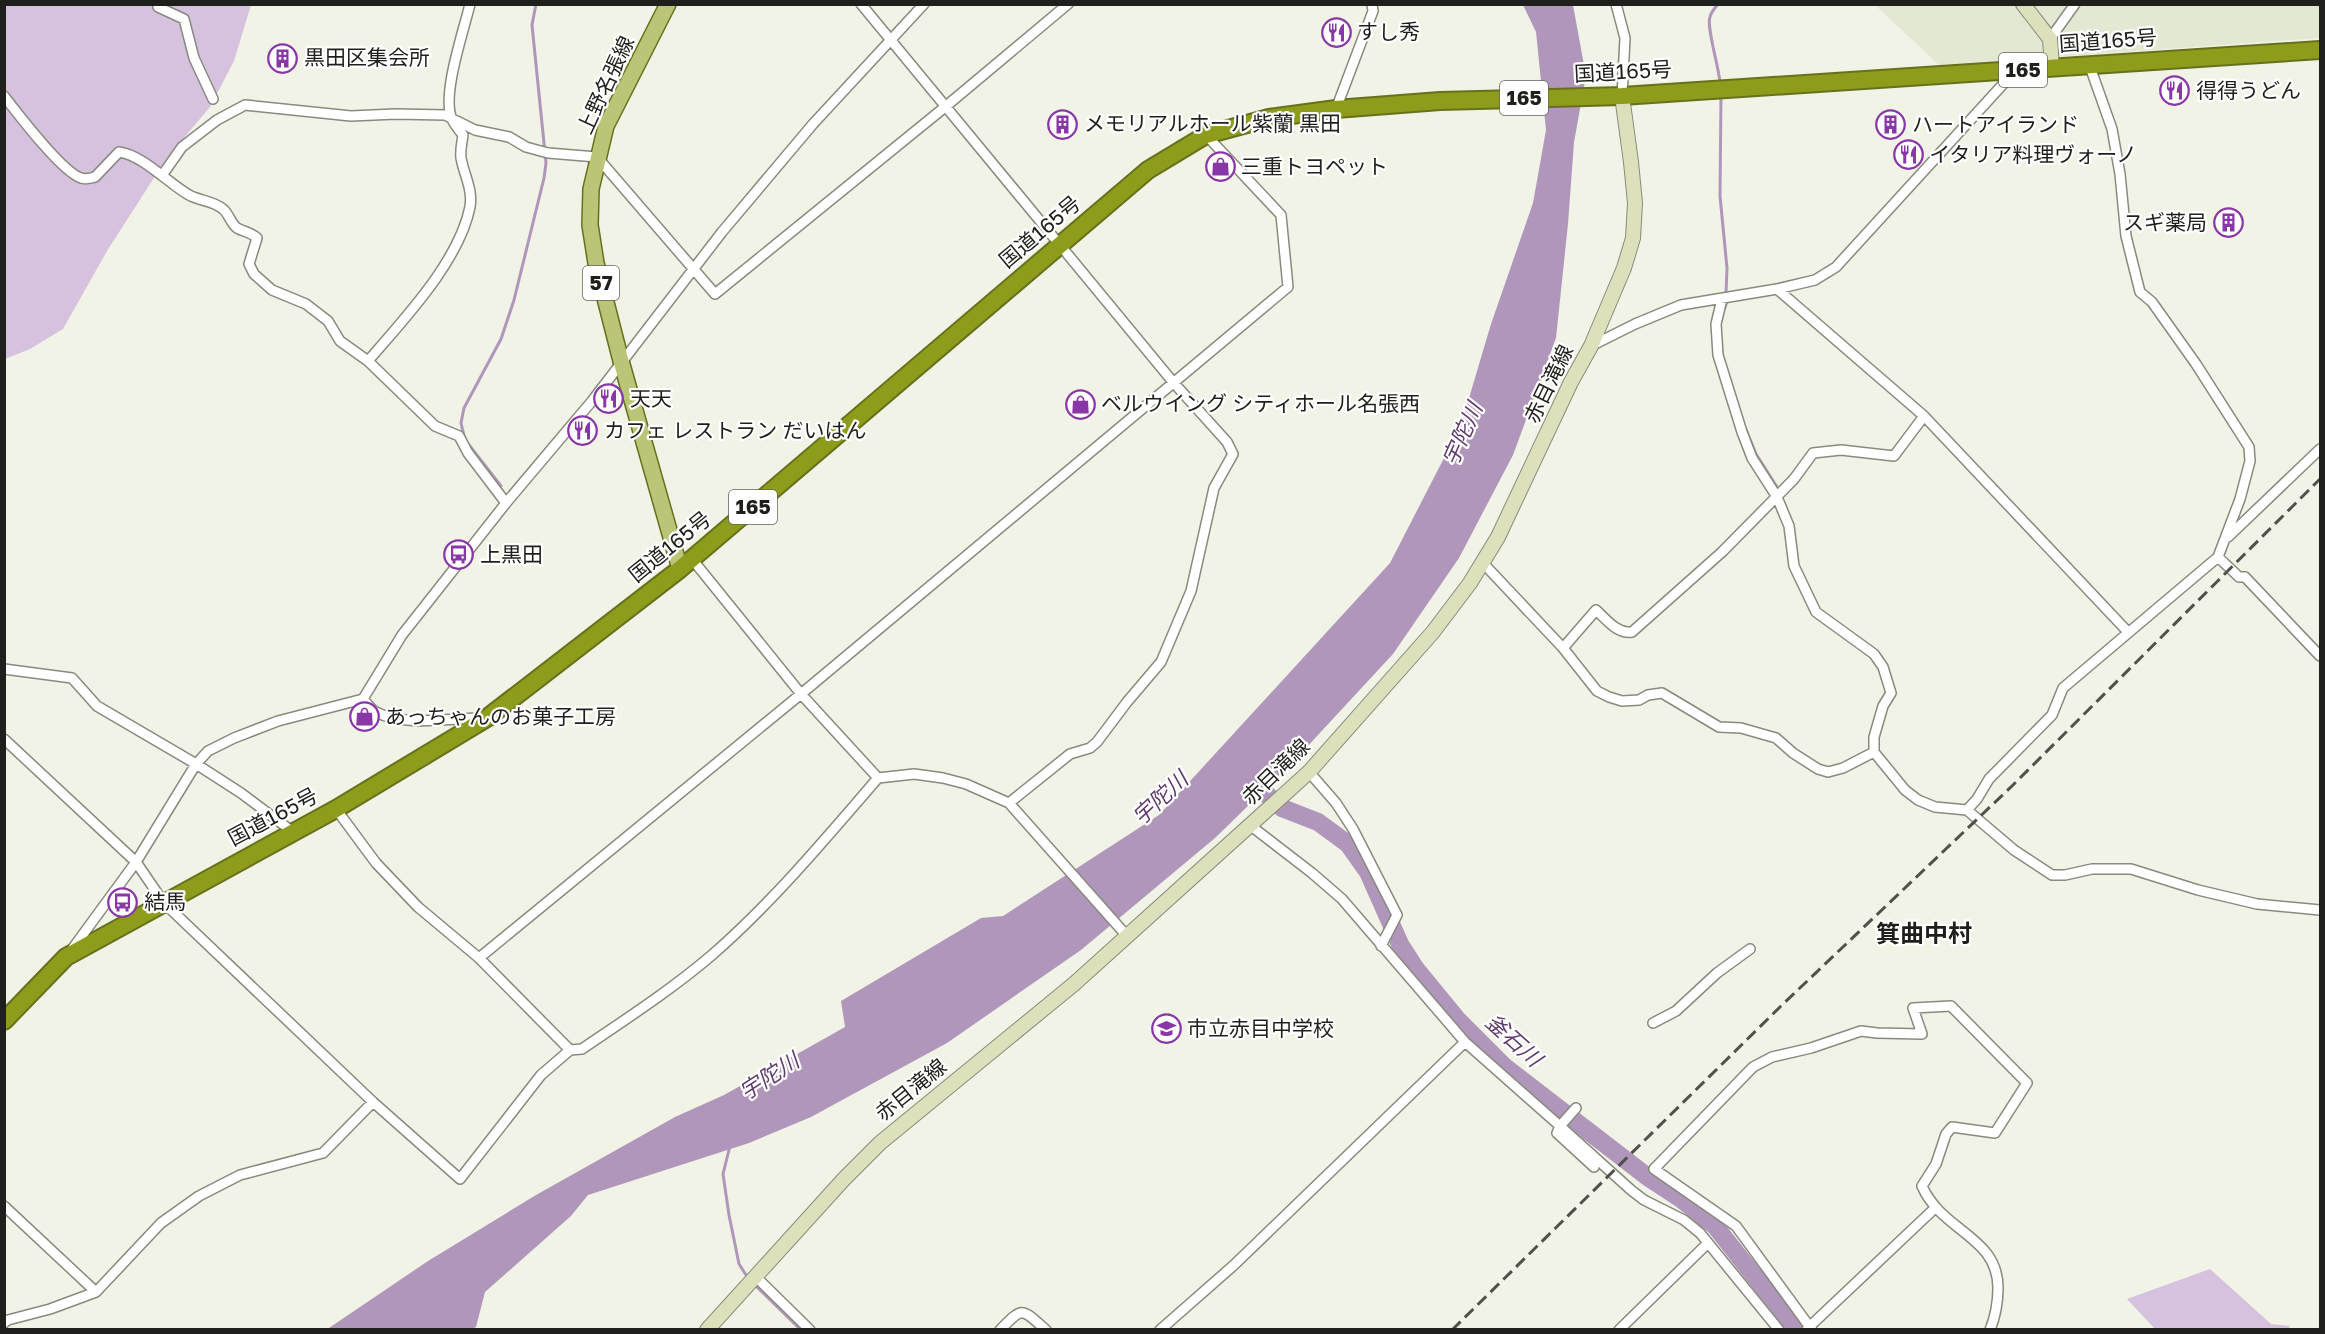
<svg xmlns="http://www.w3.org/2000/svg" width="2325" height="1334" viewBox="0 0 2325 1334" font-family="'Golos Text','Noto Sans JP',sans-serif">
<rect width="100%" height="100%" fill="#f1f3e6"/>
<!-- built -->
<path fill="#e3e8d3" d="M1875,5H2320V38L1939,65Z"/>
<!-- green -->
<path fill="#d6c2de" d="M5,5H251L234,61L210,107L166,159L107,251L63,329L30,349L5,359Z
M2210,1269L2271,1324L2290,1326L2287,1330L2155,1329L2127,1299Z"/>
<!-- water -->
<path fill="#b096bb" d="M1523,5H1573L1586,76L1574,142L1568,224L1556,338L1513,455L1459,558L1393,654L1293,762L1215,838L1081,950L947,1043L811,1117L749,1143L588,1195L571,1216L485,1292L476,1327L470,1330H326L428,1261L536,1195L675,1117L724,1095L845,1027L841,1001L981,918L1003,916L1159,815L1390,563L1461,425L1491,324L1533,203L1546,130L1536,32Z"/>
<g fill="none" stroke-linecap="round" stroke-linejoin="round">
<!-- stream -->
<path stroke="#b096bb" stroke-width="3" d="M1718,4C1715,8 1711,12 1710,17C1706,26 1719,67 1720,83
M1721,95L1720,196L1727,268L1726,293
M1723,312L1727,302
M1744,425L1756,454L1777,487
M465,440L461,423L464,408L501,339L514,300L544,178L546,163L532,25L536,4
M469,445L501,486
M730,1146L723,1174L729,1215L739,1264L748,1278
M755,1285L801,1330"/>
<!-- river -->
<path stroke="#b096bb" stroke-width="18" d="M1246,776L1282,808L1318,822L1348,844L1368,872L1400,944L1416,969L1457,1019L1505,1067L1649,1178L1681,1199L1715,1226L1797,1330"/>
<defs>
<path id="street" d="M861,4L1173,382L1227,442L1233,454L1214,488L1191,591L1161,662L1127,702L1097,742L1090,748L1070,754L1009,803
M1616,4L1625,38L1622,96
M158,7L184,19L194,58L213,99
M2050,39L2075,4
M4,96C18,114 62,172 81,178C86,180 90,178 95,177L119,152C143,155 169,184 189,195C200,201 214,201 223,209C229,214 231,224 237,228C244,232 251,232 257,238L249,264L254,274L272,290L306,304L328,321L340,341L368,361L435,426L459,436L468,453L506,503
M1336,109L1373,11L1372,4
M163,174L182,147L217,120L245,105L351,116L396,114L445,115L475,130L509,137L526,147L548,153L597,157L715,294L945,107L1068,4
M1777,289L1924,416L2128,632
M1722,299L1716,324L1718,355L1742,432L1752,458L1777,497L1789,526L1794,566L1816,612L1874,654L1883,667L1891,693L1883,706L1874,737V752L1905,790L1918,800L1935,807L1967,810L2014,850L2052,875H2065L2092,869H2131L2198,890L2257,904L2320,910
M1591,346L1635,324L1681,305L1777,289L1815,280L1836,267L2016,70
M368,361C403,320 459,262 470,207C473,189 464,175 461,158C460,150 462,142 463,135C459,130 454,124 452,119C441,96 464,30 470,4
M2228,537L2320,449
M2218,557L2239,577H2245L2320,656
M692,559L801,694L878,778
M1483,563L1563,648L1597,691L1609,697L1622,701L1639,700L1648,695L1662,693L1719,727L1741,728L1776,738L1793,753L1818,769L1828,772L1843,768L1874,752
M1563,648L1596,610C1607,620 1617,634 1632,632L1722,552L1794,479L1813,453L1841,450L1894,456L1924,416
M4,669L72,678L97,706L196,764L241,793L293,832
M363,699C367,703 371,710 376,712C404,727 451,718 483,718
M4,739L136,862L164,903L373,1102L460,1179L541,1075L570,1050L582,1049C626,1019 671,990 712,955C773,902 825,839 878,778L914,774L943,778L966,784L1009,803L1127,936
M1309,772L1336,803L1353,829L1397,915L1381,946
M336,809L376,863L418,907L479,958L570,1050
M1967,810L1977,799L1989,779L2052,715L2063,688L2218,557L2240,499L2250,461L2249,447L2196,364L2152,302L2140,292L2126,236L2120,174L2112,129L2089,64
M1251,826L1312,873L1342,899L1465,1042L1560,1126L1557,1133L1594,1167
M73,948L136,862L196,764L208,751L234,738L278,721L363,699L402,635L506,503L592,401L722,232L813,124L924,4
M479,958L801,694L1288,287L1281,215L1206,135
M1653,1023L1676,1011L1717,973L1750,949
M1576,1108L1560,1126L1631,1190L1644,1200L1684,1220L1700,1233L1779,1330
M4,1206L96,1292
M756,1277L810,1330
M4,1323L8,1320L50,1309L96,1292L161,1223L199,1196L240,1175L323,1153L373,1102
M1807,1329L1934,1209
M1000,1330C1023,1306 1021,1308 1046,1330
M1160,1330L1234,1265L1465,1042
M1619,1330L1708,1243
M1812,1330L1736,1226L1654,1169L1753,1067L1772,1057L1811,1048L1861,1031L1877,1033L1922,1034L1913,1008L1951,1006L2027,1083L1995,1133L1952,1127L1946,1134L1936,1164L1922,1186C1942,1232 1998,1236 1998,1288C1998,1304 1996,1315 1990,1330"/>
<path id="secondary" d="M2023,4L2050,39L2052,67
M707,1330L844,1179L880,1143L1074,984L1309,772L1433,632L1470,583L1498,537L1571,382L1591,346L1624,268L1633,238L1635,203L1631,162L1622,96"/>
<path id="primary" d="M668,4L606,126L591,189L590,225L596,263L621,361L680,569"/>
<path id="highway" d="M4,1021L66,957L336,809L487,718L680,569L1148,170L1206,135L1269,118L1336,109L1440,101L1622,96L2320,50"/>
</defs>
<!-- street casing -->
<use href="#street" stroke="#888a7e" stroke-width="12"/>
<!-- secondary casing -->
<use href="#secondary" stroke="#888a7e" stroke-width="16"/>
<!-- primary casing -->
<use href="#primary" stroke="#67711c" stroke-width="18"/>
<!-- highway casing -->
<use href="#highway" stroke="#67711c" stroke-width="20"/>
<!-- street -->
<use href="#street" stroke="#fff" stroke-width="9"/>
<!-- secondary -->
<use href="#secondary" stroke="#dde1bb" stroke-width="14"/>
<!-- primary -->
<use href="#primary" stroke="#bbc477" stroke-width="15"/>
<!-- highway -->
<use href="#highway" stroke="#8e9c1c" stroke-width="16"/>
<!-- rail -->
<path stroke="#50514a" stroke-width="3" stroke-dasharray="12 6" stroke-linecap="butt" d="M1452,1330L1781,1006L2012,786L2320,479"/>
</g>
<!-- icons -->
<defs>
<symbol id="restaurant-ring" viewBox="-11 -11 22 22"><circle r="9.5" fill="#fff" stroke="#8937a6" stroke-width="1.5"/><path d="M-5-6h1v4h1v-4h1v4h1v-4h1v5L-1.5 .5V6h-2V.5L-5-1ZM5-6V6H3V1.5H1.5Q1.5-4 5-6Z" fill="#8937a6"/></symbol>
<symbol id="building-ring" viewBox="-11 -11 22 22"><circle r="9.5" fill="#fff" stroke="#8937a6" stroke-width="1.5"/><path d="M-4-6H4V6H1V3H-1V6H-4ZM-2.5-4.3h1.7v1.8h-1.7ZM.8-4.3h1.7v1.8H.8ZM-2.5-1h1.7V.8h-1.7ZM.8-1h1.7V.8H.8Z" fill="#8937a6"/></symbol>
<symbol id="shop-ring" viewBox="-11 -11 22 22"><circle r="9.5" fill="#fff" stroke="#8937a6" stroke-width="1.5"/><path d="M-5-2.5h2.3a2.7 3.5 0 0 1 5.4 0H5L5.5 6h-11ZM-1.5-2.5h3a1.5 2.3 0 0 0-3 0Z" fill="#8937a6"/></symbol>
<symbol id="bus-ring" viewBox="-11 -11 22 22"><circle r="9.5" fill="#fff" stroke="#8937a6" stroke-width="1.5"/><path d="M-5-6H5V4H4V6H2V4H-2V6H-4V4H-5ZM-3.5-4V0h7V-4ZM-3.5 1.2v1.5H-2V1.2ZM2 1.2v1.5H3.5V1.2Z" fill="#8937a6"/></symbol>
<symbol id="school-ring" viewBox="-11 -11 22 22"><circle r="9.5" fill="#fff" stroke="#8937a6" stroke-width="1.5"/><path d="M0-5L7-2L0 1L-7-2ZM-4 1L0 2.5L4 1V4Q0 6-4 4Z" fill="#8937a6"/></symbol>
</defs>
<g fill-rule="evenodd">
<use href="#restaurant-ring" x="1320" y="16" width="33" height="33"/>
<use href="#building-ring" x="266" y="42" width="33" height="33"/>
<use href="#restaurant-ring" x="2158" y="74" width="33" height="33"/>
<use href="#building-ring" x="1046" y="108" width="33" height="33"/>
<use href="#building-ring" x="1874" y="108" width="33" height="33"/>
<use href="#restaurant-ring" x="1892" y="138" width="33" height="33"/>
<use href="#shop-ring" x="1204" y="150" width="33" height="33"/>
<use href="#building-ring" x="2212" y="206" width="33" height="33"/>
<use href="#restaurant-ring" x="592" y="382" width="33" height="33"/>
<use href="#shop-ring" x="1064" y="388" width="33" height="33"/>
<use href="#restaurant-ring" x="566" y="414" width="33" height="33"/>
<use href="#bus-ring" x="442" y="538" width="33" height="33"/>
<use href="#shop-ring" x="348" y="700" width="33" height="33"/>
<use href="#bus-ring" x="106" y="886" width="33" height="33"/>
<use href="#school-ring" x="1150" y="1012" width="33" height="33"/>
</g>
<g text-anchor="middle" stroke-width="4.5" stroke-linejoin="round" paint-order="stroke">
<!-- shield labels -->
<g fill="#fff" stroke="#62635f" stroke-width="1.5">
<rect x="1999" y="53" width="48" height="34" rx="4.5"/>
<rect x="1500" y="81" width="48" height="34" rx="4.5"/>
<rect x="583" y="266" width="36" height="34" rx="4.5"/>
<rect x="729" y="490" width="48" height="34" rx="4.5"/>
</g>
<g font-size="20" font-weight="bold" fill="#1f201b">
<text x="2023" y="77">165</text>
<text x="1524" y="105">165</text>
<text x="601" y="290">57</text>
<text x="753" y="514">165</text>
</g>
<!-- poi labels -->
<g font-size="21" fill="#1f201b" stroke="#fff" text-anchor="start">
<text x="1357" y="39">すし秀</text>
<text x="304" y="65">黒田区集会所</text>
<text x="2196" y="98">得得うどん</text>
<text x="1084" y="131">メモリアルホール紫蘭 黒田</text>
<text x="1912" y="132">ハートアイランド</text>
<text x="1929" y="162">イタリア料理ヴォーノ</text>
<text x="1241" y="174">三重トヨペット</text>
<text x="2207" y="230" text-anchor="end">スギ薬局</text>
<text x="630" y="406">天天</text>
<text x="1101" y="411">ベルウイング シティホール名張西</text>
<text x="604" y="438">カフェ レストラン だいはん</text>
<text x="480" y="562">上黒田</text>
<text x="385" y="724">あっちゃんのお菓子工房</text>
<text x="144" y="909">結馬</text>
<text x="1187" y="1036">市立赤目中学校</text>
</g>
<!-- street labels -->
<g font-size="21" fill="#1f201b" stroke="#fff">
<text transform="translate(2108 41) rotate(-4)" y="7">国道165号</text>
<text transform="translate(1623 72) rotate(-3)" y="7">国道165号</text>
<text transform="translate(606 85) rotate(-65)" y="7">上野名張線</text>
<text transform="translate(1040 232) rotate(-40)" y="7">国道165号</text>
<text transform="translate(1549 384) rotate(-64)" y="7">赤目滝線</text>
<text transform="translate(670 547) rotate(-39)" y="7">国道165号</text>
<text transform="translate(1276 772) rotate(-44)" y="7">赤目滝線</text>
<text transform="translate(273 817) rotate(-28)" y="7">国道165号</text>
<text transform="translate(911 1090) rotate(-39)" y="7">赤目滝線</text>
</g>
<!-- water labels -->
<g font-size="22" font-style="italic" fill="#603c6e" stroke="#fff">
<text transform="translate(1462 434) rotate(-66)" y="8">宇陀川</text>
<text transform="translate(1160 798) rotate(-43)" y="8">宇陀川</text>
<text transform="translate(1514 1040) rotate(42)" y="8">釜石川</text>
<text transform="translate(769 1076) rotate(-33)" y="8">宇陀川</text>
</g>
<!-- quarter labels -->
<g font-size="24" font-weight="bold" fill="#1f201b" stroke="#fff">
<text x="1924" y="942">箕曲中村</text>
</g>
</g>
<!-- border -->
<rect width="2325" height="1334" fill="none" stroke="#1f201b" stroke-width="12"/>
</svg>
